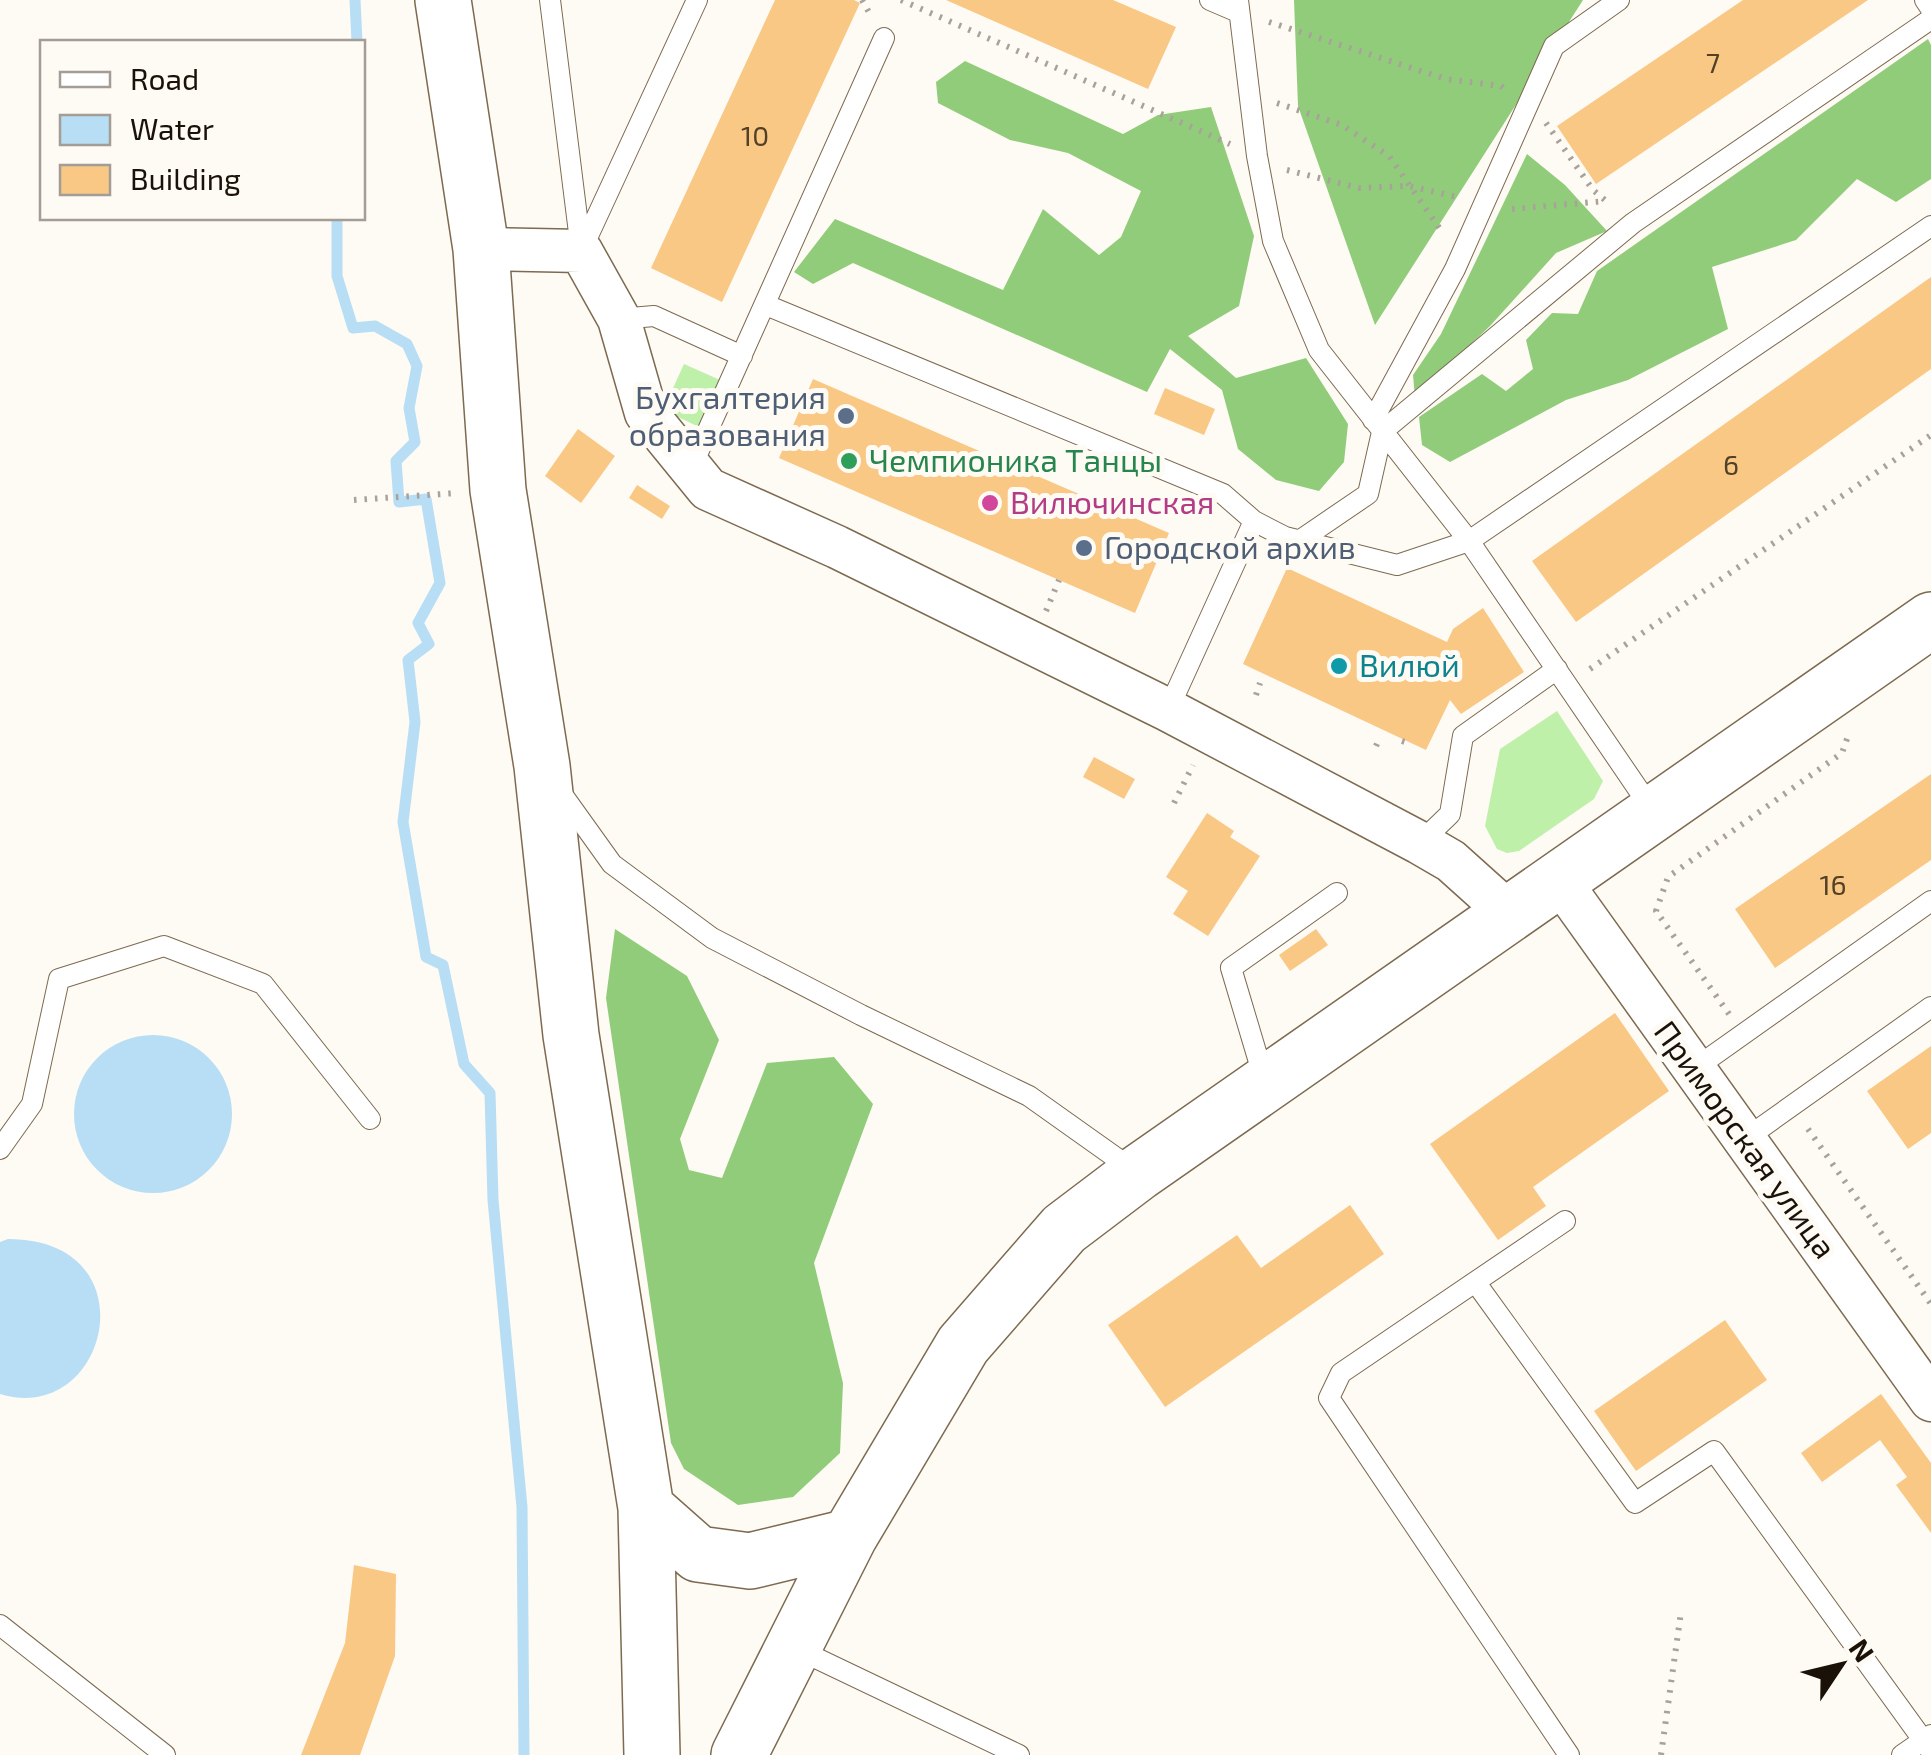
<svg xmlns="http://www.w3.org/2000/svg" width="1931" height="1755" viewBox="0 0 1931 1755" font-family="'Exo 2',sans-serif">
<rect width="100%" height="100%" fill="#fefaf4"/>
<!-- green -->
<path fill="#bef0aa" d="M684,364L720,380L699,427L672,414L669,397Z
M1557,711L1603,781L1594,799L1519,851L1507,853L1497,849L1485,826L1500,749Z"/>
<!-- forest -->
<path fill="#91cc7a" d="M1294,0H1583L1375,325L1298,106Z
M1928,39L1931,45V179L1896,202L1857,179L1796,240L1712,267L1728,329L1628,380L1566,400L1450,462L1422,445L1419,417L1482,374L1506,391L1533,369L1526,340L1552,313L1578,314L1597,271Z
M965,61L1123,134L1158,115L1211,107L1254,236L1239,306L1188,336L1236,378L1306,358L1348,424L1344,462L1319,491L1276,480L1238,449L1222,390L1170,349L1147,392L853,263L813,284L794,272L835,219L1003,290L1043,209L1099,255L1121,237L1141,191L1068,153L1010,140L938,103L936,82Z
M1527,154L1565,185L1607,231L1556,253L1490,326L1415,397L1413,375L1441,334Z
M615,929L687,976L719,1040L680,1139L689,1170L722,1178L767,1063L834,1057L873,1104L814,1263L843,1383L840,1453L793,1497L738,1505L684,1469L671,1443L606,998Z"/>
<!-- water -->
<path fill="#b7def4" d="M74 1114a79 79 0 1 1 158 0a79 79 0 1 1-158 0Z
M8,1239C153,1239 109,1427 0,1394V1242Z"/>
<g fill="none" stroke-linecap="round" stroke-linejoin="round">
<!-- stream -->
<path stroke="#b7def4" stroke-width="11" d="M355,0L357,42
M337,218V276L353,328L375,326L407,344L417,366L409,408L415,442L396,461L399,502L426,499L440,583L418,623L429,644L408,660L415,722L403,822L426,957L443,965L464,1064L490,1093L493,1200L522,1507L524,1755"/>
</g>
<!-- building -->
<path fill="#f9c885" d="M775,0H854L860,3L722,302L651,268Z
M946,0H1113L1176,27L1148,89Z
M1743,0H1868L1596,184L1557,126Z
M1931,277V369L1576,622L1532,561Z
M813,379L1169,533L1135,613L779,458Z
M1165,388L1215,409L1204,435L1154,414Z
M578,429L615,456L581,503L545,476Z
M637,485L670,506L662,519L629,498Z
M1287,568L1447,642L1453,629L1483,608L1524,672L1461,714L1450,700L1426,750L1243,664Z
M1094,757L1135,779L1124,799L1083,777Z
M1931,774V860L1775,968L1735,909Z
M1207,813L1234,831L1230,837L1260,856L1208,936L1173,914L1188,891L1166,877Z
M1316,929L1328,945L1290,971L1279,955Z
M1615,1013L1669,1091L1533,1187L1546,1206L1498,1240L1430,1144Z
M1931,1046V1133L1908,1149L1867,1091Z
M1350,1205L1384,1254L1165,1407L1108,1325L1237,1235L1261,1268Z
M1725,1320L1767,1380L1636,1471L1594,1411Z
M1881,1394L1931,1463V1533L1896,1485L1907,1477L1880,1440L1822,1482L1801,1453Z
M354,1565L396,1574L395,1656L360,1755H301L345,1643Z"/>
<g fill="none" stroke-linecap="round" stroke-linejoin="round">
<defs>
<path id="lane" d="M550,0L581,249
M1210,0L1238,12
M1925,0L1931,9
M581,251L697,0
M766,305L1223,494L1254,521L1285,537L1397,565L1469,541L1319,350L1273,241L1257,156L1238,0
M619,319L654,316L742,356
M1373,420L1455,269L1554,46L1619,0
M691,468L884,38
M1299,541L1368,494L1382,432L1390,425L1633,223L1931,19
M1168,710L1254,521
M559,790L612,864L712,938L861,1015L1029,1096L1136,1172
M1653,811L1469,541L1931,226
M1420,843L1450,814L1463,736L1557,669
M1694,1069L1931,901
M1265,1082L1231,968L1337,893
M1745,1139L1931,1007
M0,1149L32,1104L59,979L164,946L263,984L370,1119
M1565,1221L1341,1373L1329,1398L1569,1755
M1476,1283L1635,1503L1714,1451L1931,1751
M0,1625L165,1755
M795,1648L1019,1755
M1902,1755L1931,1735"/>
<path id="street" d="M481,249L581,251L619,319L646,413L708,489L837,547L1168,710L1420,843L1451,861L1510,914
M1559,880L1931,1400"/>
<path id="secondary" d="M443,0L481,249L498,490L542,766L571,1035L646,1508L652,1755
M646,1508L698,1554L750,1561L849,1537
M739,1755L849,1537L963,1345L1064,1229L1138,1173L1931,620"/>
</defs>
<!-- lane casing -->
<use href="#lane" stroke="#7d6a50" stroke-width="22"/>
<!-- street casing -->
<use href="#street" stroke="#7d6a50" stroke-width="45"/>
<!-- secondary casing -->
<use href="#secondary" stroke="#7d6a50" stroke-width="58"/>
<!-- path -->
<path stroke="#a8a29b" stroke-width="6" stroke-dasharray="2.5 8" stroke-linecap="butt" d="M862,0L871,16
M901,0L1230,144
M1269,22L1446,79L1501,86L1506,90
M1277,103L1342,125L1389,156L1442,232
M1546,123L1593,190L1605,200
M1287,170L1359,188L1409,186L1461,198
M1512,209L1606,201
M354,500L457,493
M1046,611L1059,580
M1590,669L1931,435
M1256,695L1260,683
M1402,741L1405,742
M1376,746L1379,739
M1174,803L1193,765
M1729,1014L1656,911L1668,877L1842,753L1849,733
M1808,1129L1931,1304
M1661,1755L1681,1612"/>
<!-- lane -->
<use href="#lane" stroke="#fff" stroke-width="20"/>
<!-- street -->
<use href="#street" stroke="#fff" stroke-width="42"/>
<!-- secondary -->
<use href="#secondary" stroke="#fff" stroke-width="55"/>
</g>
<!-- markers -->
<g fill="#5c6f8a" stroke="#fefaf4" stroke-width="4">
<circle cx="846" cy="416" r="10"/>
<circle cx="1084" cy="548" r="10"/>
</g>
<circle fill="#2e9e5b" stroke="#fefaf4" stroke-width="4" cx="849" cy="461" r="10"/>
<circle fill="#d1479c" stroke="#fefaf4" stroke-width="4" cx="990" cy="503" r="10"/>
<circle fill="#0f9aa8" stroke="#fefaf4" stroke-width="4" cx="1339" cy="666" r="10"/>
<g text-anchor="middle" stroke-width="10" stroke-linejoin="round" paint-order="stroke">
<!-- number labels -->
<g font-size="28" fill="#524027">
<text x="1713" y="73">7</text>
<text x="755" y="146">10</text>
<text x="1731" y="475">6</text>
<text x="1833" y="895">16</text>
</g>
<!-- service labels -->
<g font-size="32" fill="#4e5e75" stroke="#fefaf4" text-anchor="end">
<text x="826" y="409">Бухгалтерия<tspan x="826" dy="37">образования</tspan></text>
<text x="1104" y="559" text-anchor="start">Городской архив</text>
</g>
<!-- leisure labels -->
<g font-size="32" fill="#27864d" stroke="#fefaf4" text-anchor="start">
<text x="869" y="472">Чемпионика Танцы</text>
</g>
<!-- hotel labels -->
<g font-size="32" fill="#b23c85" stroke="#fefaf4" text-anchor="start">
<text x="1010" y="514">Вилючинская</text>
</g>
<!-- culture labels -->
<g font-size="32" fill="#0d838f" stroke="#fefaf4" text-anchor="start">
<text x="1359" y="677">Вилюй</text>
</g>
<!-- street labels -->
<g font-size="32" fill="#1a1208" stroke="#fefaf4">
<text transform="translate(1745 1140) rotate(54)" y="11">Приморская улица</text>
</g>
</g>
<!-- legend -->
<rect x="40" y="40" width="325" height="180" fill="#fefaf4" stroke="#a39d96" stroke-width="2.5"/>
<rect x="60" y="72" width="50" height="15" fill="#ffffff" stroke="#a39d96" stroke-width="2.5"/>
<text x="130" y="90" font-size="30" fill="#1a1208">Road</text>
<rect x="60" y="115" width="50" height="30" fill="#b7def4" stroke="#a39d96" stroke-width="2.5"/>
<text x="130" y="140" font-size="30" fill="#1a1208">Water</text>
<rect x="60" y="165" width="50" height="30" fill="#f9c885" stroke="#a39d96" stroke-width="2.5"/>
<text x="130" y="190" font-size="30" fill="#1a1208">Building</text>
<!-- north arrow -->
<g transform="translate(1841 1665) rotate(55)" stroke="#fefaf4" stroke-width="8" paint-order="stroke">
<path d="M0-8L18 38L0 25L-18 38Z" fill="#1a1208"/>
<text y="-15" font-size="28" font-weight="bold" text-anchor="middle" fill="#1a1208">N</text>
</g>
</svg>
